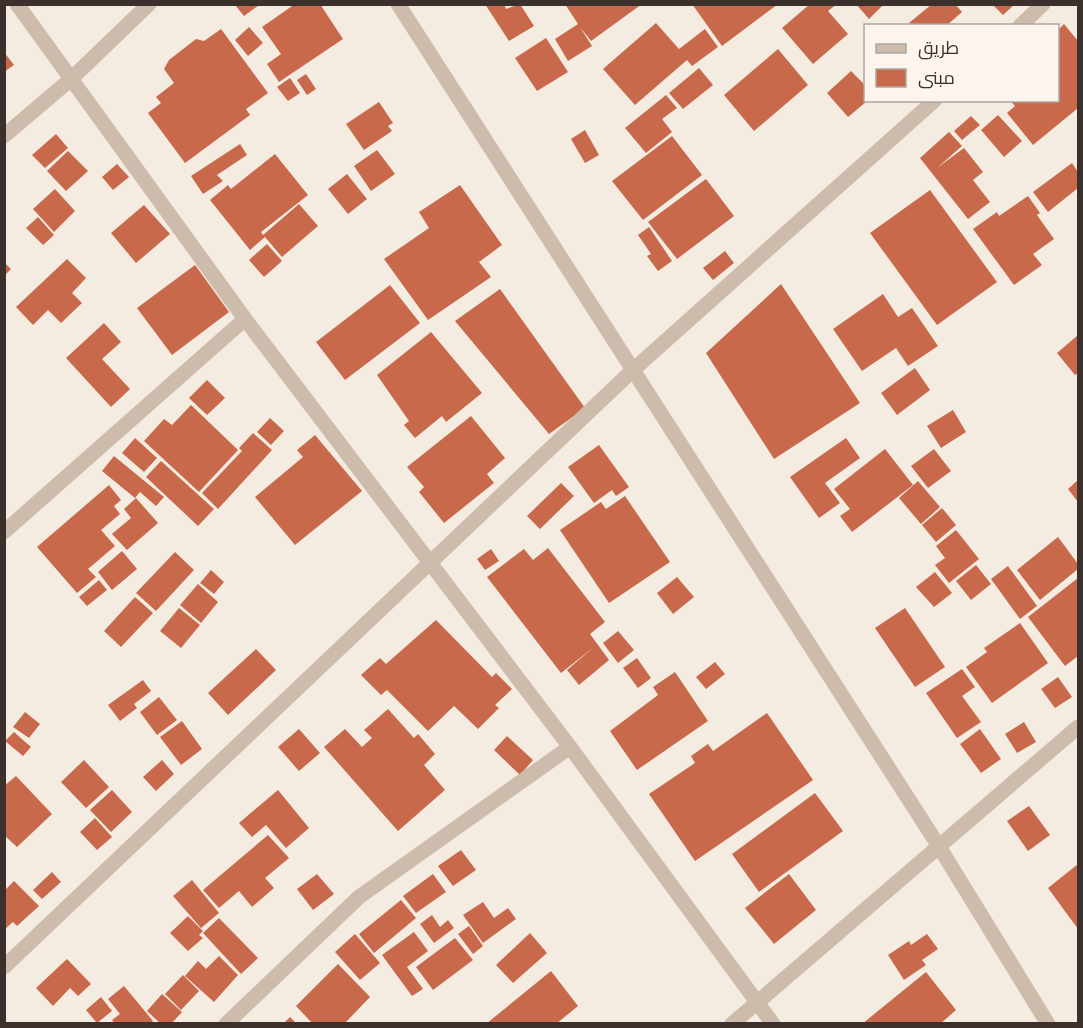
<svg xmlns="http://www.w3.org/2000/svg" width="1083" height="1028" viewBox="0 0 1083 1028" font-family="Inter,Cairo,sans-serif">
<rect width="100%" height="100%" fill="#f4ebe1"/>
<!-- building -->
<path fill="#c8694b" d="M295,4H320L343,39L279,82L267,64L281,54L262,27Z
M485,4H504L506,9L520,4L534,26L509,41Z
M565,4H642L591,41L580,27L592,46L568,61L555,39L578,24Z
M692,4H778L722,46Z
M810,4H837L828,11L848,34L813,64L782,28Z
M856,4H884L869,19Z
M932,4H955L962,12L946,26H911L909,23Z
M992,4H1015L1003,15Z
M235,5H259L244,16Z
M656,23L679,49L705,29L718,47L692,66L687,60L635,105L603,69Z
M1064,24L1078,41V108L1033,145L1007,113L1015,106L1010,100H1058V30Z
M249,27L263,43L248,56L235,40Z
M221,29L268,93L246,109L250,115L185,163L148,113L161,103L156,97L174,83L164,69L169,60L196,39L204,41Z
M546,38L568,72L537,91L515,58Z
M778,49L808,85L754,131L724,95Z
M4,52L14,65L4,72Z
M699,68L713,85L683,109L669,93Z
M851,71L866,86V102L848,117L827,93Z
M306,74L316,89L307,95L297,80Z
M290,78L300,93L288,101L277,87Z
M666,95L677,108L662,119L672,132L646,153L625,128Z
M379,102L393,123L388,126L392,131L364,150L346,124Z
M998,115L1022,141L1004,157L981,130Z
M971,116L980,125L962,140L954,131Z
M585,130L599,155L585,163L571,139Z
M949,132L962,146L937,168L964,148L983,172L973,180L990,202L968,219L920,158Z
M56,134L68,148L45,168L32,155Z
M672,136L702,175L643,220L612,181Z
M240,144L247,155L217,175L223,181L203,194L191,176Z
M377,150L395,174L371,191L354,166Z
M68,151L88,171L66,191L47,171Z
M275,154L308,195L261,232L263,235L299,204L318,226L282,257L265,237L250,250L210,200L228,185L231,189Z
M1072,163L1078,172V188L1048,212L1033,192Z
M117,164L129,177L113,190L102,177Z
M347,174L367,199L348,214L328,189Z
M706,179L734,216L677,259L648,222Z
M460,185L502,245L479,262L491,277L428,320L384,259L429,228L419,212Z
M55,189L75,211L54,232L33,209Z
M930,190L997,282L937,325L870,233Z
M1028,196L1040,213L1037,215L1054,239L1033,254L1042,265L1014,285L973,229L997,212L999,216Z
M144,205L170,234L136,263L111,233Z
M38,217L54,235L43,245L26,228Z
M649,227L672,261L658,271L647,256L651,254L638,235Z
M267,244L282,261L264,277L249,260Z
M725,251L734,263L713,280L703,268Z
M67,259L86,278L72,293L82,303L61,323L48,310L33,325L16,307Z
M4,262L11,269L4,276Z
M195,265L229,312L172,355L137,308Z
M781,284L860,403L774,459L706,353Z
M390,285L420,323L345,380L316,342Z
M500,289L585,408L549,434L455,321Z
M883,294L898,317L912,308L938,346L908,366L896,348L862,371L833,329Z
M104,323L121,342L102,359L130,389L111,407L66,358Z
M431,332L482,393L446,422L442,416L415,438L404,425L409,421L377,375Z
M1078,335V373L1075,375L1057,353Z
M915,368L930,390L897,415L881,393Z
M207,380L225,398L207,415L189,398Z
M191,405L238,450L199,492L144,441L164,419L172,425Z
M953,410L966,432L941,448L927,426Z
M471,416L505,458L487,474L494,483L444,523L419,492L424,487L407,467Z
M270,418L284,431L271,445L257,432Z
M253,433L272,450L218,509L202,493L242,451L239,448Z
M315,435L362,491L295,545L255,497L303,457L297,450Z
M135,438L157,458L144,472L122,453Z
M846,438L860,458L825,483L840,503L819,518L790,477Z
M599,445L629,487L616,496L612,490L594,503L568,467Z
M885,449L913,485L852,532L840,516L850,509L834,489Z
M934,449L951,471L928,488L911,466Z
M114,456L164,497L156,506L140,492L135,498L102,471Z
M161,461L214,509L198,526L146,477Z
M1078,480V502L1068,489Z
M918,481L940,507L921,524L899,498Z
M561,483L574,496L540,529L527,516Z
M109,485L121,500L114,506L120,514L101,530L115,546L88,569L96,577L77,593L37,547Z
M625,496L670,562L609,603L560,530L601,502L606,509Z
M136,498L158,523L127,550L112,534L131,518L124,509Z
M942,508L956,525L936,542L922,525Z
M956,530L979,559L949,583L935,565L945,558L936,546Z
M1058,537L1078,564V569L1040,600L1017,570Z
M548,548L605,622L590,634L609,660L579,685L567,670L594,647L561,673L487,577L524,549L533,560Z
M491,549L499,561L485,570L477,559Z
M122,551L137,569L112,590L98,572Z
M175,552L194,570L156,611L136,593Z
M976,565L991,584L971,600L956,581Z
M1008,566L1037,606L1020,619L991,579Z
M211,570L224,582L214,594L200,583Z
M935,572L952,593L934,607L916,587Z
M677,577L694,597L673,614L657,593Z
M1078,578V656L1065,666L1028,617Z
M99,580L107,590L87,606L79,597Z
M198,584L218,602L201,623L180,605Z
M135,597L153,613L121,647L104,631Z
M179,608L200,625L181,648L160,631Z
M905,608L945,667L915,687L875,628Z
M436,620L492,677L496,673L512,689L495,705L499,708L478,729L454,706L428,731L387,690L381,695L361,675L380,658L386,664Z
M1020,623L1048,663L992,703L966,667L987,652L984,648Z
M618,631L634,650L618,663L603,643Z
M256,649L276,670L228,715L208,693Z
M637,658L651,678L638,688L623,668Z
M715,662L725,674L706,689L696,677Z
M962,669L975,687L962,696L981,722L957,738L926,693Z
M675,672L708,721L637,770L610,731L658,695L653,687Z
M1058,677L1072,697L1055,708L1041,689Z
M143,680L151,691L134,704L137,708L120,721L108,705Z
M159,697L177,720L157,735L140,712Z
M388,709L414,738L418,734L435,754L424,765L445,790L398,831L324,747L345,729L362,747L372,738L364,730Z
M25,712L40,724L29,738L13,727Z
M767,713L813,780L695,861L649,794L695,763L691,756L708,744L713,751Z
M182,721L202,749L181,765L160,737Z
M1024,722L1036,742L1017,753L1005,734Z
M299,729L320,753L299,771L278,747Z
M980,729L1001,759L981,773L960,744Z
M14,732L31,747L23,756L5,741Z
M507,736L533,760L520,775L494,750Z
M84,760L109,787L86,808L61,782Z
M162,760L174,774L156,791L143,777Z
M16,776L52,814L17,847L4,835V786Z
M112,790L132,812L111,832L90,810Z
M278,790L309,828L286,848L266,825L252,837L239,823Z
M815,793L843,831L759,892L732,854Z
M1029,806L1050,835L1028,851L1007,821Z
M95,818L112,837L97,850L80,832Z
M268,835L289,858L265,878L274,888L252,907L239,891L219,908L203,890Z
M461,850L476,870L453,886L438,866Z
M1078,864V929L1048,888Z
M52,872L61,882L42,899L33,890Z
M317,874L334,894L313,910L297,889Z
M433,874L446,892L416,913L403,896Z
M789,874L816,910L774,944L745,908Z
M192,880L219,913L201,928L173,896Z
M14,881L39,906L17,926L13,922L5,929V890Z
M401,900L416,918L374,953L359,934Z
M483,902L494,918L508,908L516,919L483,943L463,915Z
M432,915L440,927L448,920L454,928L434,943L420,924Z
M188,916L203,931L199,935L203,938L188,951L170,933Z
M219,918L258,958L241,974L203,933Z
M469,926L483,946L473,954L458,934Z
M414,932L428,951L407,967L423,989L412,996L382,955Z
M530,933L547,953L513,983L496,965Z
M355,934L380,963L360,980L335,952Z
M927,934L938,949L922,960L926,965L904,980L888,955L909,941L911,945Z
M455,938L473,960L433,990L416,967Z
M219,956L238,975L214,1002L185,976L198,961L206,969Z
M67,959L91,984L78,996L70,988L53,1006L36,988Z
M338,964L370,997L344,1024H313L296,1006Z
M551,971L578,1006L556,1024H486Z
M926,972L956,1010L940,1024H862Z
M183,975L199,991L181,1010L165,994Z
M124,986L153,1021L149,1024H115L112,1020L120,1014L108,999Z
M162,994L182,1012L171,1024H161L147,1011Z
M101,997L112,1011L97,1023L86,1010Z
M290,1017L297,1024H283Z"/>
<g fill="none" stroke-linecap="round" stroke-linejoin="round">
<!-- minor -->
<path stroke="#cdbbac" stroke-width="15" d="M17,4L245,319L570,747L773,1024
M1020,26L1043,4
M4,136L71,79L149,4
M4,532L245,319
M4,967L633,370L935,100
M226,1024L359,897L570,747
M732,1024L1078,727"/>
<!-- tertiary -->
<path stroke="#cdbbac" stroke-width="15" d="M398,4L938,845L1048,1024"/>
</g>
<!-- border -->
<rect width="1083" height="1028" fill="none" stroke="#3b302b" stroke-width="12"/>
<!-- legend -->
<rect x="864" y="24" width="195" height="78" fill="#fbf5ee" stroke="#aea6a0" stroke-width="1.5"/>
<rect x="876" y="44" width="30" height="9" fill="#cdbbac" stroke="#aea6a0" stroke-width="1.5"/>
<text x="918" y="54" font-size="18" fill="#3b302b">طريق</text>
<rect x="876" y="69" width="30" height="18" fill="#c8694b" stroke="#aea6a0" stroke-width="1.5"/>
<text x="918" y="84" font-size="18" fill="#3b302b">مبنى</text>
</svg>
